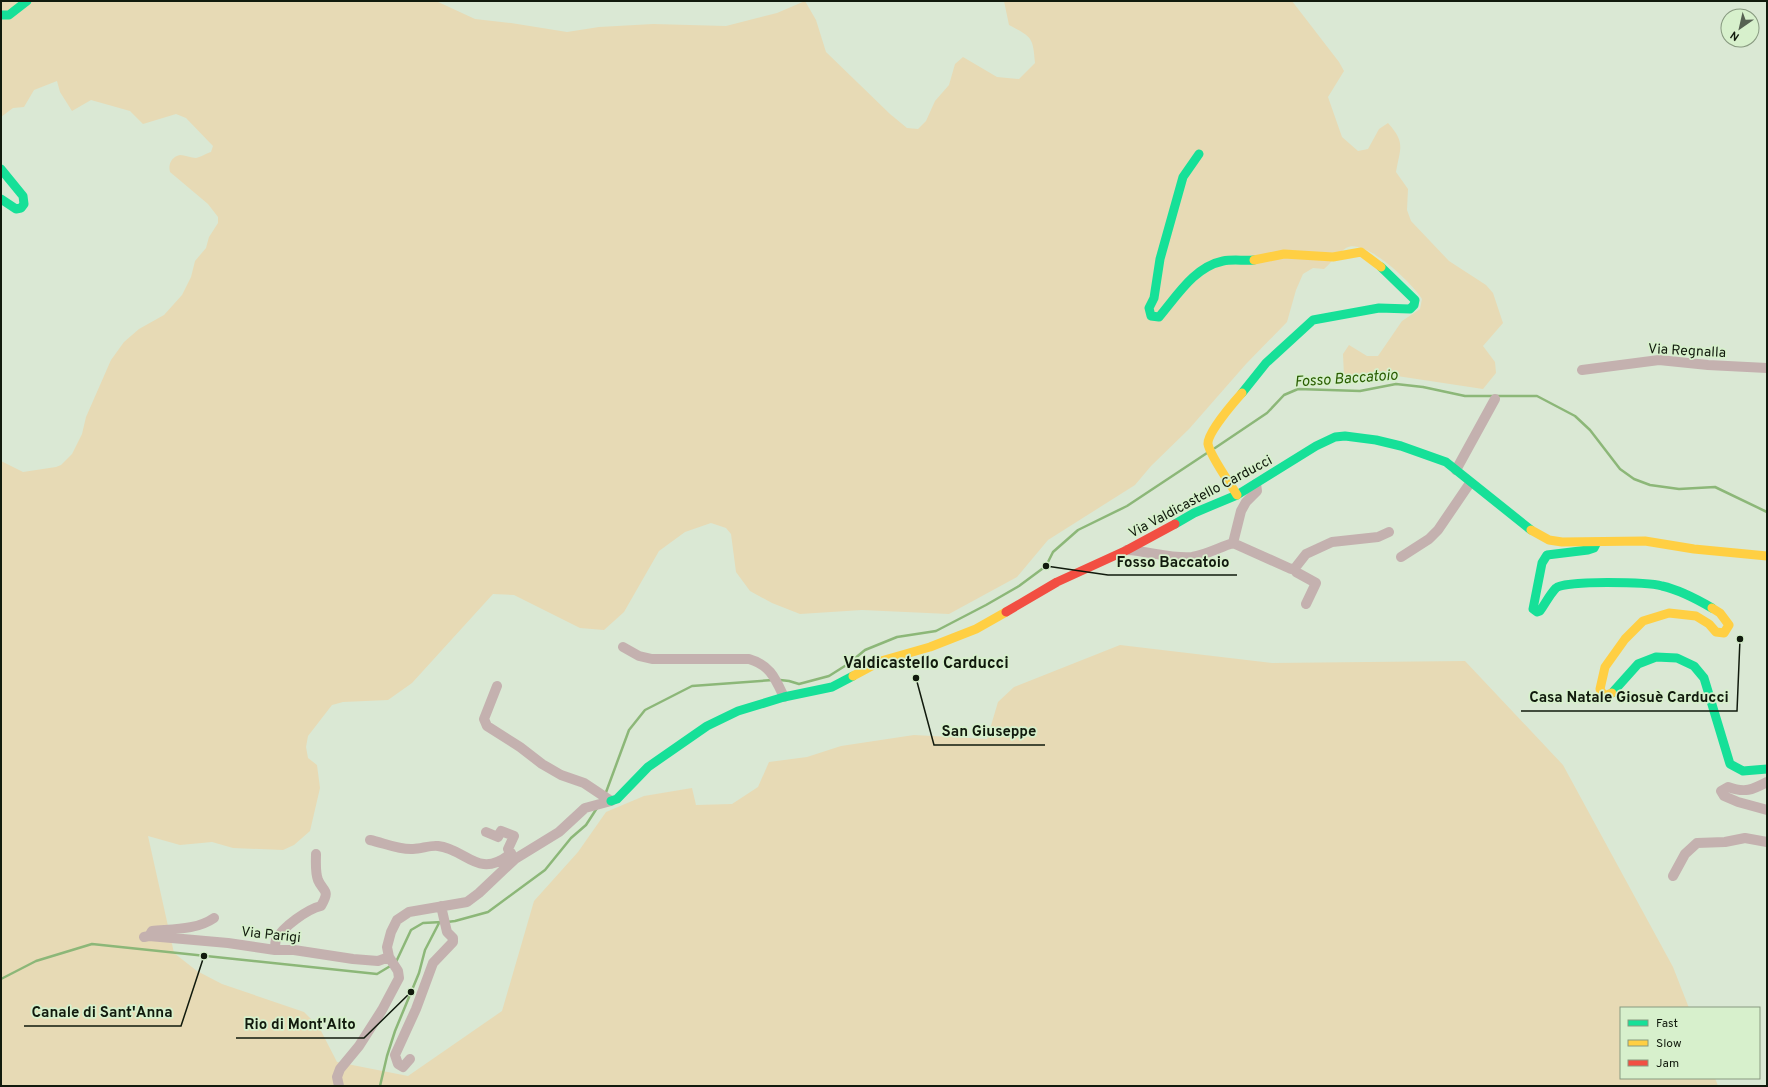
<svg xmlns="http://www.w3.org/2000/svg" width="1768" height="1087" viewBox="0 0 1768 1087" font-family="Overpass,sans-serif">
<rect width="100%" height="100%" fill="#dae8d4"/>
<!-- green -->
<path fill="#e7dab5" d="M1,1H436L475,19L511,23L567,32L599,27L653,24L726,26L777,13L805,1L816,20L826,52L890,114L907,128L918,129L926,121L935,101L949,85L955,64L963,57L997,77L1019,79L1035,63C1033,37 1032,37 1009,25L1004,1H1292L1339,62L1344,71L1328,97L1342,137L1358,151L1368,149L1379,129L1388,123C1406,143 1400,148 1396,172L1408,189L1407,210L1411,221L1449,261L1486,285L1493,293L1503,323L1483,346L1495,362L1496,373L1483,389L1397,376L1376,380L1344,376L1343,354L1349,345L1367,356H1378L1402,321L1420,309L1422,299C1413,284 1365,237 1346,248C1338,253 1331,263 1324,269L1313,268L1303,274L1296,290L1287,322L1246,364L1189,429L1151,466L1135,485L1048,540L1017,577L949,614L862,610L800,614L772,603L750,591L736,572L731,534L726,528L711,523L685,532L659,551L624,612L604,630L580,628L514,595L493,594L412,683L388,700L343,702L332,705L308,736L306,747L308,758L317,765L320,788L310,831L294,845L283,850L233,848L212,842L180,845L148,836L174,953L197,971L222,984L304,1012L319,1027L337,1062L408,1076L502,1011L534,901L578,852L606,812L644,796L692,788L696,805L732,804L758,787L769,762L807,757L841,746L914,735L987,739L998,702L1014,687L1120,645L1272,663L1465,661L1563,765L1673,967L1689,1008H1621V1078H1715L1718,1086H1V461L23,472L56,467L61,465L72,454L82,434L86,417L111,360L124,342L139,329L164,315L182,295L191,277L195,261L206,248L209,237L218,223V217L208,204L170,172C168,165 171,157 180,155C185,155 191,158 196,158C201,157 207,153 211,152L213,146L186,118L176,114L143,124L130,111L91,100L72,111L60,92L57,81L34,90L24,107L13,108L1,117Z"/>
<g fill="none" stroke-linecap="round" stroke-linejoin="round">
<!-- stream -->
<path stroke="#8cb778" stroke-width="2.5" d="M1215,448L1267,413L1284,395L1298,389L1360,391L1396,384L1423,387L1465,396H1537L1575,416L1590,430L1620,469L1634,479L1650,485L1679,489L1715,487L1767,512
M780,680L789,681L799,684L829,676L848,664L865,650L897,637L936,631L986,605L1019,586L1046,566L1053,552L1078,530L1127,506L1207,453
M605,795L629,730L645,710L692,686L773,680
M447,922L455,921L488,912L545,870L571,838L586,825L597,808
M396,962L411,930L423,923L442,922
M1,979L36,961L92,944L377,974L392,965
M380,1086L387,1056L395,1031L419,973L425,950L439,923"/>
<!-- street -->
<path stroke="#c4b1af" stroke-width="10" d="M1582,370L1659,360L1708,365L1767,368
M1456,470L1495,399
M1233,543L1241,511L1246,502L1257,491L1256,484
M1127,550C1148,551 1172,559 1192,557C1206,555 1220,547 1233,543L1291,569L1295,568L1306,554L1332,542L1378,537L1389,532
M1401,557L1429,539L1438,530L1470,483
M1295,568L1296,572L1316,583L1306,604
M623,647L639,656L652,659H749C770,665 775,678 784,697
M497,686L484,719L487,726L520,747L542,764L561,775L584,783L611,801
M1767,782C1752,790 1745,793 1728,787L1721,791L1724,796L1738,802L1767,810
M486,832L498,837L501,831L514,836L508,849L511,853L509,855
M370,840C384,843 399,850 413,849C421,849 430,845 438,846C466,849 478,879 509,855
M1673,876L1685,854L1697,843L1725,842L1745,838L1767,842
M149,936L152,931C172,929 197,930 214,918
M144,937L149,936L228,943L275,950H294L353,959L378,961L389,957
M275,950C275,946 275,943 276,940C282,927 308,909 321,906C331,889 323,892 318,880C315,872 316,862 316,854
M410,1059L403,1067L398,1064L395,1055L416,1009L433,963L453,942V938L447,932L441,906
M339,1086L337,1077L340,1069L359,1046L382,1010L399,978L398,971L389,957L387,947L391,932L397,920L409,912L467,902L479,893L515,859L559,832L585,808L611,801"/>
<!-- fast -->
<path stroke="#16e098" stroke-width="9" d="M1,15H9L27,1
M1199,154L1183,177L1160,259L1154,298L1149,308L1151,316L1159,317C1177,296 1194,267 1223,261C1233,259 1244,261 1254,260
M1,169L23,196L24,204L21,208L16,209L1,199
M1242,393L1266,363L1313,320L1379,308L1410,309L1414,305L1415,300L1381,267
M1175,524L1194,513L1237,495L1316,446L1335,437L1345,436L1376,440L1401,446L1446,462L1531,530
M1596,544L1594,548L1588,550L1547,555L1542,563L1533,609L1537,612L1540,611C1545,604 1550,594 1556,588C1565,580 1648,582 1662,586C1680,590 1695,598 1712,608
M1612,693L1638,664L1656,657L1677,658L1694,666L1704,678L1730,764L1743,771L1767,769
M611,801L617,799L648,767L707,726L738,711L784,697L832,687L853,676"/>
<!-- slow -->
<path stroke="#ffcf43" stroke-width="9" d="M1254,260L1284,254L1333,257L1361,252L1381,267
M1237,495C1230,483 1210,456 1208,444C1207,433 1234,402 1242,393
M1531,530L1549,540L1562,542L1645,541L1694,549L1767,556
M853,676L881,661L930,647L976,629L1006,612
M1612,693L1604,696L1600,689L1605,667L1625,639L1643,621L1669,613L1696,616L1709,624L1716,632L1724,633L1729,625L1720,613L1712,608"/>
<!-- jam -->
<path stroke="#f24e42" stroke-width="9" d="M1006,612L1057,582L1127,550L1175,524"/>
</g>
<g text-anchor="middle" stroke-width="3.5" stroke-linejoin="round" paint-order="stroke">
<!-- street labels -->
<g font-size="14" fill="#111a0d" stroke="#d7f0cc">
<text transform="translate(1687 350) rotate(3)" y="5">Via Regnalla</text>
<text transform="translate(1200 496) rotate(-28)" y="5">Via Valdicastello Carducci</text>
<text transform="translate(271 934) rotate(6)" y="5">Via Parigi</text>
</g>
<!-- water labels -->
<g font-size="15" font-style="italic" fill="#295c01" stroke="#d7f0cc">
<text transform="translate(1346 378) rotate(-4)" y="5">Fosso Baccatoio</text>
</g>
<!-- quarter labels -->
<g font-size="16" font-weight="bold" fill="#111a0d" stroke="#d7f0cc">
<text x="926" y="668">Valdicastello Carducci</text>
</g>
</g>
<!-- callouts -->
<path fill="none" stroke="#111a0d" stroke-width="1.5" d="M1046 566L1108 575H1237M1740 639L1737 711H1521M916 678L934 745H1045M204 956L181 1026H24M411 992L364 1038H236"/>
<g fill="#111a0d" stroke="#d7f0cc" stroke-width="1.5">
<circle cx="1046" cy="566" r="4"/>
<circle cx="1740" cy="639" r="4"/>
<circle cx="916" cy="678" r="4"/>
<circle cx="204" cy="956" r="4"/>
<circle cx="411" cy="992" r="4"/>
</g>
<g font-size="15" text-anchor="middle" font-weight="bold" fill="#111a0d" stroke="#d7f0cc" stroke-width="3.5" stroke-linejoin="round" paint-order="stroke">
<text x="1173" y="567">Fosso Baccatoio</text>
<text x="1629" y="702">Casa Natale Giosuè Carducci</text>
<text x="989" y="736">San Giuseppe</text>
<text x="102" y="1017">Canale di Sant'Anna</text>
<text x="300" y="1029">Rio di Mont'Alto</text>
</g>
<!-- border -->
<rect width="1768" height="1087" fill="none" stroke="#111a0d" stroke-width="4"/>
<!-- legend -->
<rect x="1620" y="1007" width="140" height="72" fill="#d7f0cc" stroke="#889a80"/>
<rect x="1628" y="1020" width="20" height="6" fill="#16e098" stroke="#889a80"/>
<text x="1656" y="1027" font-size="12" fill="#111a0d">Fast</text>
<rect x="1628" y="1040" width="20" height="6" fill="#ffcf43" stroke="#889a80"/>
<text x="1656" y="1047" font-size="12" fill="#111a0d">Slow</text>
<rect x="1628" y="1060" width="20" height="6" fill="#f24e42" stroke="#889a80"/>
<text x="1656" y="1067" font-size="12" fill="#111a0d">Jam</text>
<!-- north arrow -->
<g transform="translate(1740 28) rotate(214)"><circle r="19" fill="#d7f0cc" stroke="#889a80"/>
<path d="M0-3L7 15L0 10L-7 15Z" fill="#576253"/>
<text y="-6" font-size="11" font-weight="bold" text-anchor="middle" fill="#111a0d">N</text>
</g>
</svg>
